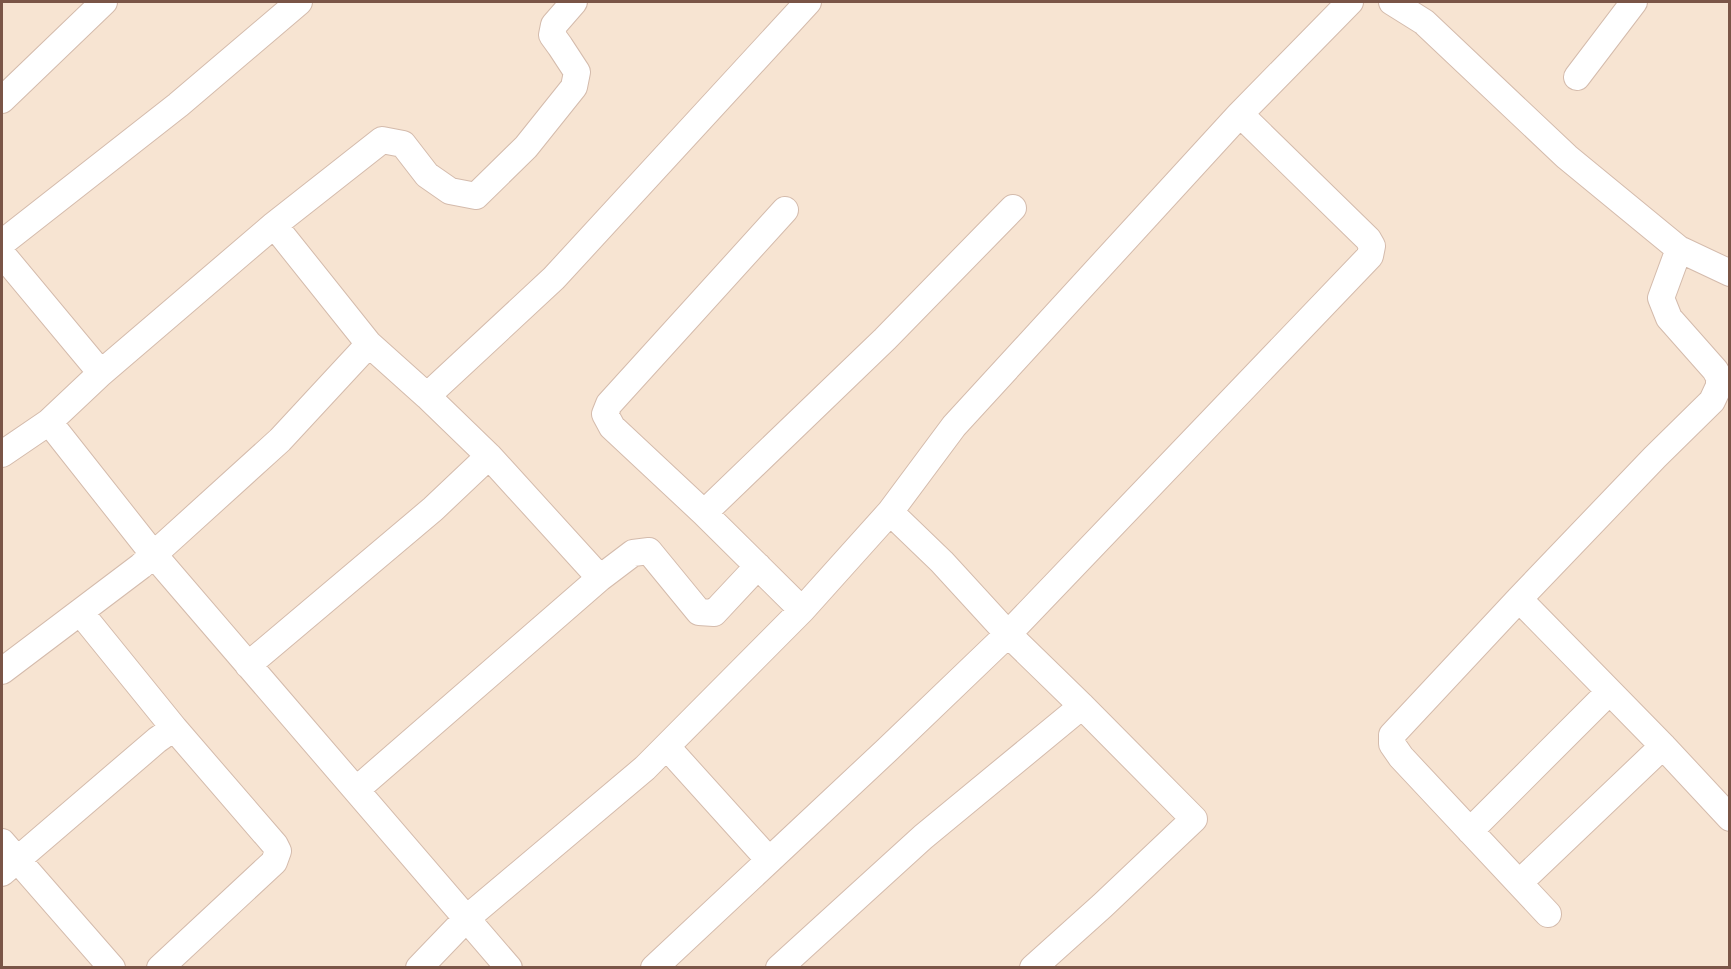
<svg xmlns="http://www.w3.org/2000/svg" width="1731" height="969" viewBox="0 0 1731 969" font-family="'Asap Condensed',sans-serif">
<rect width="100%" height="100%" fill="#fef2e4"/>
<!-- residential -->
<path fill="#f7e4d2" d="M2,2H1729V967H2Z"/>
<g fill="none" stroke-linecap="round" stroke-linejoin="round">
<defs>
<path id="minor" d="M1392,2L1424,22L1567,157L1679,249L1730,273
M1577,77L1634,2
M2,100L104,2
M785,210L609,404L605,414L612,427L704,513L802,610
M274,225L369,344L427,396L554,278L808,2
M2,243L178,105L299,2
M2,254L101,373
M427,396L489,456L600,578
M49,422L154,555L509,968
M2,454L49,422L101,373L274,225L382,140L403,144L427,175L450,191L476,196L526,147L574,87L577,72L560,46L552,35L554,25L574,2
M890,512L942,562L1008,634L1082,706L1194,819L1102,906L1033,968
M704,513L885,339L1013,208
M1519,599L1663,746L1730,818
M80,612L174,728
M248,665L433,509L489,456
M2,671L141,566L280,440L369,344
M667,747L769,860
M356,790L600,578L633,553L649,551L699,612L714,613L758,566
M1470,831L1609,692
M2,842L112,968
M2,873L157,740L174,728L275,845L278,851L274,862L160,968
M1519,883L1663,746
M1548,914L1401,757L1392,744V735L1519,599L1655,457L1712,401L1719,386V377L1715,370L1669,318L1661,298L1679,249
M419,968L467,918L645,768L802,610L890,512L954,426L1240,114L1350,2
M654,968L887,750L1008,634L1370,256L1372,246L1368,239L1240,114
M779,968L923,837L1082,706"/>
</defs>
<!-- minor casing -->
<use href="#minor" stroke="#d4bbac" stroke-width="28"/>
<!-- minor -->
<use href="#minor" stroke="#fff" stroke-width="26"/>
</g>
<!-- border -->
<rect width="1731" height="969" fill="none" stroke="#7a5547" stroke-width="6"/>
</svg>
